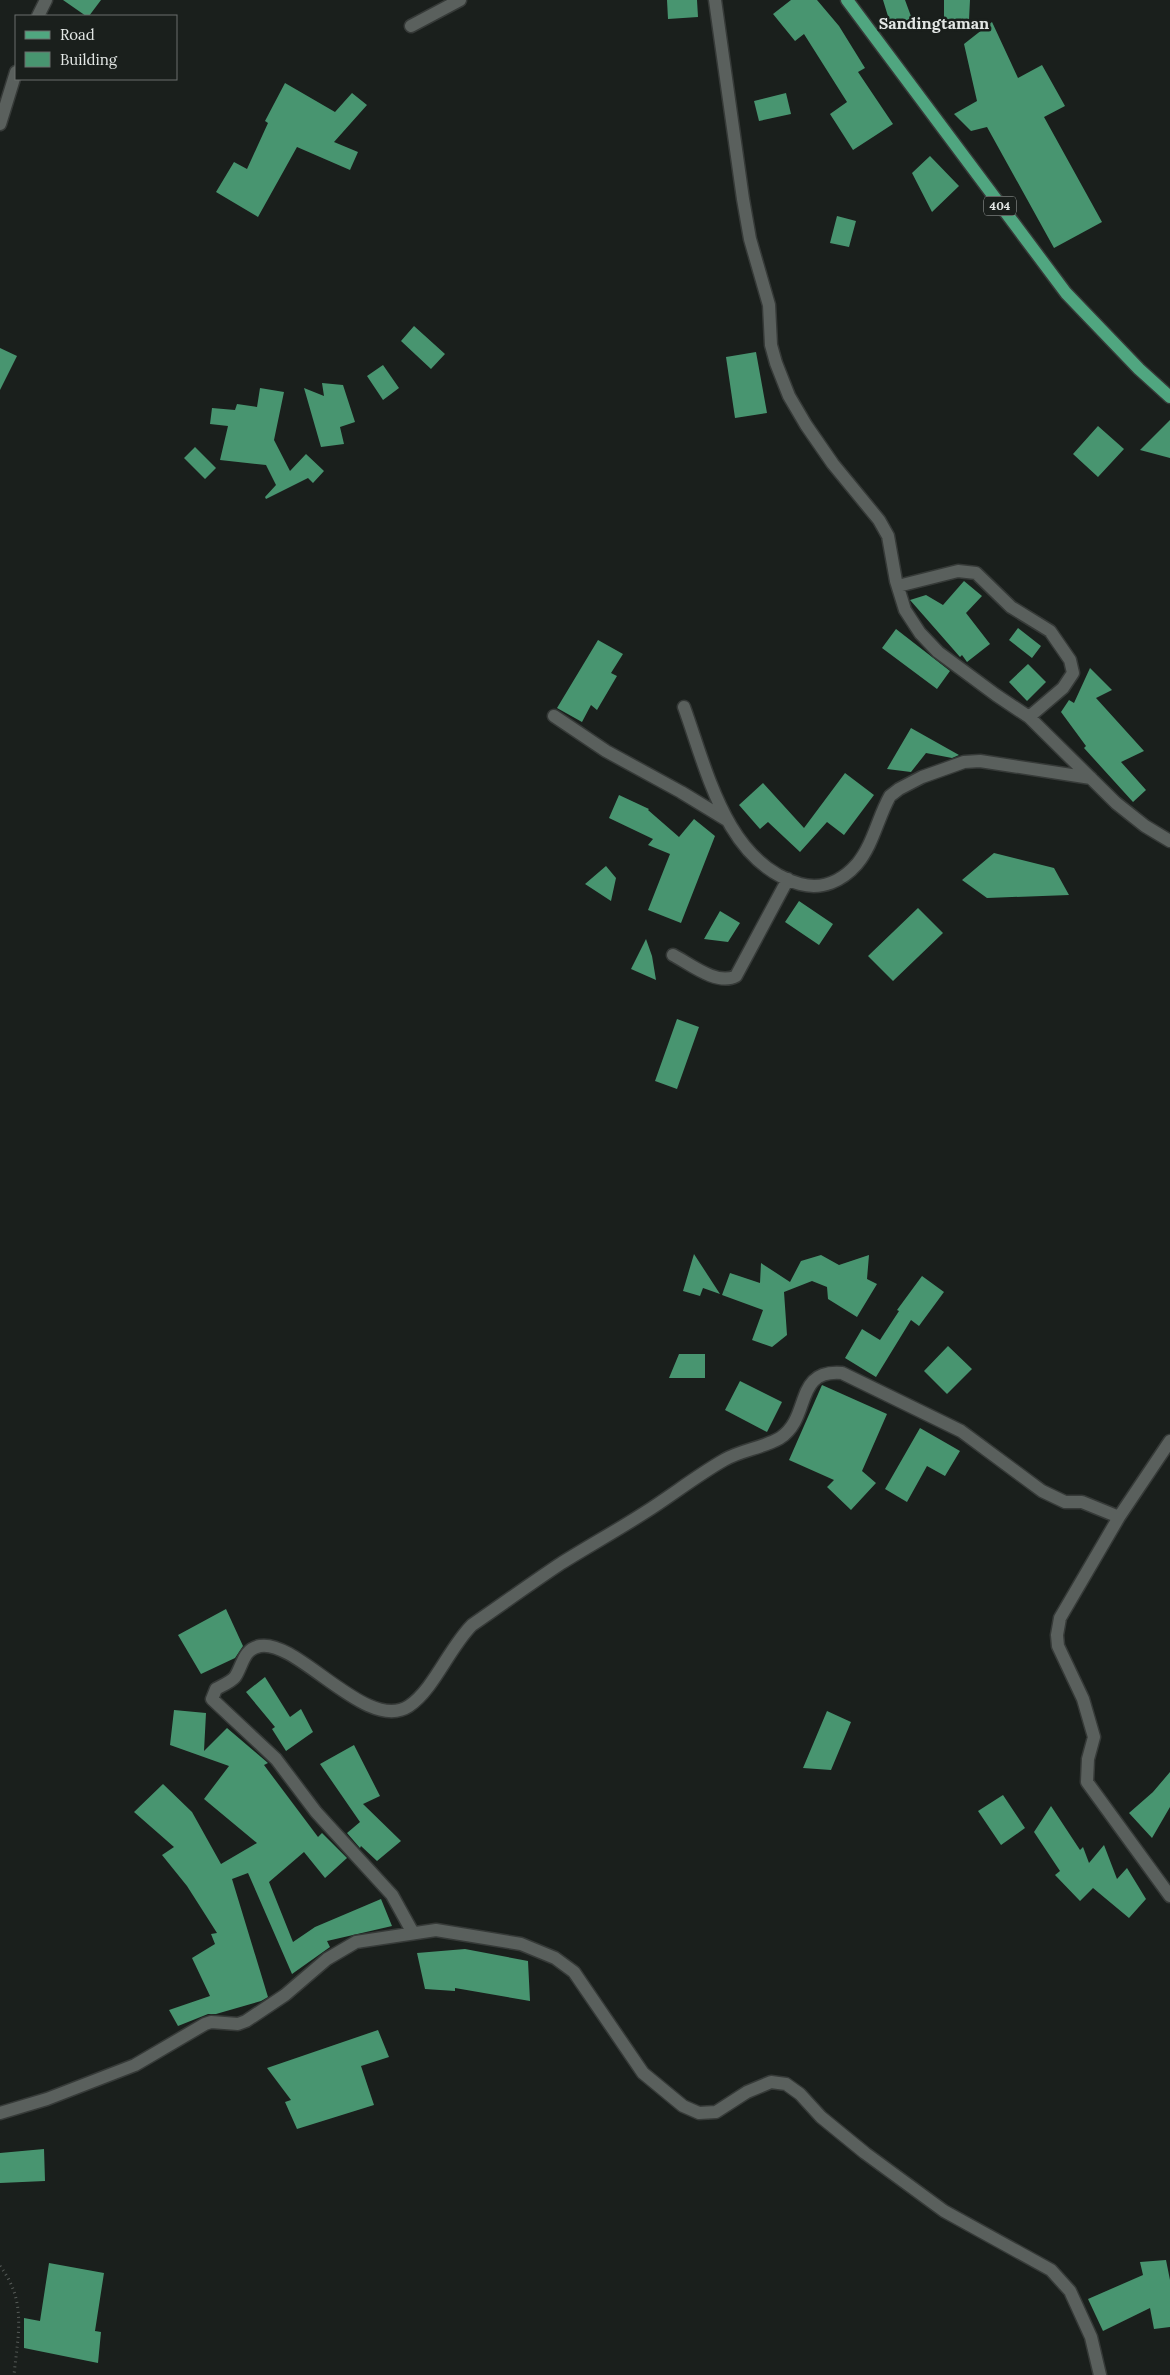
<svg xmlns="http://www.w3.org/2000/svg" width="1170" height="2375" viewBox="0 0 1170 2375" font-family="Lora,serif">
<rect width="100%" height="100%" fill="#1a1f1c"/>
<!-- building -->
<path fill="#489570" d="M63,0H101L89,16H86Z
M667,0H697L698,17L668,19Z
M791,0H817L839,26L865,68L858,72L893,124L853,150L830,114L847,102L804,34L795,41L773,14Z
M883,0H905L912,19L891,26Z
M944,0H970L969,20L944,22Z
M992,22L1018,78L1042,65L1065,106L1044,117L1102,222L1054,248L987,127L971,131L954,114L977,101L964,44Z
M285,83L335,112L352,93L367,105L334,142L358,152L350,170L297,147L258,217L216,192L234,162L247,169L268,123L265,121Z
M786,93L791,114L759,121L754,101Z
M930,156L959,186L932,212L912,173Z
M837,216L856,221L849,247L830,243Z
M414,326L445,354L431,369L401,341Z
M0,348L17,356L0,390Z
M756,352L767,413L735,418L726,357Z
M383,365L399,388L383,400L367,376Z
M322,383L343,385L355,422L340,427L344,444L321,447L304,388L324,396Z
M260,388L284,392L274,440L290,471L306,454L324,471L313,483L308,478L266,499L265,497L276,485L266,465L220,460L228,426L210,424L212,408L235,410L237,404L257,407Z
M1170,420V458L1140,450Z
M1098,426L1124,449L1098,477L1073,454Z
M195,447L216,468L205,479L184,458Z
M964,581L982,596L966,613L990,644L967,662L962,655L960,657L910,600L926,595L943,605Z
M1018,628L1041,646L1032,658L1009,640Z
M896,629L950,671L937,689L882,648Z
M598,640L623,654L611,673L617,676L597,710L591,705L582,722L557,708Z
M1028,664L1046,682L1027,701L1009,682Z
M1090,668L1112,690L1096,698L1144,751L1121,762L1146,790L1133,802L1084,748L1086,746L1061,712L1069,700L1074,703Z
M911,728L959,755L952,758L926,753L911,772L887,769Z
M845,773L874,795L844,835L827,822L800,852L768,822L760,829L739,805L763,783L804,828Z
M619,795L649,809L648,810L679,837L694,819L715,836L681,923L648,910L670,854L648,845L653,839L609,818Z
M994,853L1054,868L1069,895L987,898L962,880Z
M606,866L616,878L611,901L585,884Z
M799,901L833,924L819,945L785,922Z
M918,908L943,933L893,981L868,956Z
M720,911L740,923L728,942L704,939Z
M646,939L652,956L656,980L631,969Z
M677,1019L699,1027L677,1089L655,1081Z
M694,1254L720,1294L703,1288L700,1296L683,1291Z
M821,1255L839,1265L869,1255L867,1279L877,1284L857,1317L828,1299L827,1287L812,1281L784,1292L787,1335L772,1347L752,1340L763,1310L722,1295L730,1273L760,1283L761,1263L790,1282L801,1261Z
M922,1276L944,1292L919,1326L911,1320L876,1377L845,1358L862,1329L880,1340L899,1311L897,1310Z
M948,1346L972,1369L947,1394L924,1371Z
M679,1354H705V1378H669Z
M740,1381L782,1402L767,1432L725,1410Z
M822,1385L887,1414L862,1471L876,1483L851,1510L827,1487L834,1480L789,1460Z
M920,1428L960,1451L945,1476L927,1466L907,1502L885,1489Z
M226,1609L243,1646L235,1658L201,1674L178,1635Z
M265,1677L290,1717L301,1709L313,1732L286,1751L272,1729L275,1727L246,1692Z
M174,1710L206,1713L204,1751L227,1728L268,1763L264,1765L318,1837L322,1833L347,1858L325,1878L304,1852L269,1882L293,1942L315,1927L381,1899L392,1926L327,1941L330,1947L292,1974L248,1873L232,1879L268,1997L261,2001L216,2014H208L178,2026L169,2010L210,1996L192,1958L215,1944L211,1934L217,1933L187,1886L162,1855L174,1847L134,1812L163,1784L192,1812L221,1864L257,1843L204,1799L229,1766L170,1745Z
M827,1711L851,1722L831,1770L803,1768Z
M354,1745L380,1796L363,1804L401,1841L377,1861L361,1846L360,1848L347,1833L360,1822L320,1764Z
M1170,1772V1807L1152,1838L1129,1813L1153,1792Z
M1003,1795L1025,1828L1001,1845L978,1811Z
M1051,1806L1080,1850L1083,1847L1089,1863L1104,1845L1117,1879L1127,1868L1146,1899L1129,1918L1093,1888L1080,1901L1055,1875L1060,1871L1034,1832Z
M465,1949L528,1961L530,2001L455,1988V1991L425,1989L417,1953Z
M378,2030L389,2057L361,2066L374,2105L297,2129L285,2102L291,2100L267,2068Z
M44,2149L45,2181L0,2183V2153Z
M1166,2260L1170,2280V2327L1154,2329L1150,2308L1103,2331L1088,2299L1143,2275L1140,2262Z
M49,2263L104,2273L95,2331L101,2332L98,2363L24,2348V2318L40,2321Z"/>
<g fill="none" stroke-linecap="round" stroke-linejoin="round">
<defs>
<path id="minor" d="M715,0L743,199L750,239L769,305L771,345L776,363L789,396L806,425L833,464L879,520L888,536L896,581L905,610L920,633L938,652L996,695L1029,717L1116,803L1145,826L1170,841
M38,16L46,0
M411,26L460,0
M0,124L16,72
M898,586L958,571L976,573L1011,607L1050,631L1070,660L1073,673L1063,688L1029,717
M684,707C707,770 726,863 800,884C822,890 842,881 857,864C873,845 878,817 890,796L899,789L922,777L964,762L980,761L1091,778
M554,716L606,751L681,792L727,820
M673,955C690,964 717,986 736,976L788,879
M1170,1441L1119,1517L1060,1618L1057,1635L1058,1646L1083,1699L1094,1737L1088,1759L1087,1782L1170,1896
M413,1933L392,1895L316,1812L276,1759L212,1699L216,1689C221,1686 231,1682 235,1677C243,1665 243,1649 260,1646C298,1639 367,1734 409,1706C434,1689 449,1648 472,1625C501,1605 530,1584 560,1564C587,1547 616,1531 644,1513C671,1496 696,1476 724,1460C741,1450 763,1448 780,1438C812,1417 793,1369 842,1373L961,1431L1042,1491L1065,1502H1082L1119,1517
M0,2113L47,2099L135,2065L205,2024L211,2022L238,2024L246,2021L285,1995L327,1959L356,1942L436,1930L521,1944L555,1958L574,1972L643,2073L683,2106L699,2113L716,2112L747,2092L771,2082L786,2084L800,2094L821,2117L865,2153L944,2211L1051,2270L1070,2291L1091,2337L1100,2375"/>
<path id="major" d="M847,0L1066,293L1139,369L1170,397"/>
</defs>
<!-- minor casing -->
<use href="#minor" stroke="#363a38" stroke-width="15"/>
<!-- major casing -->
<use href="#major" stroke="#363a38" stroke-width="15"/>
<!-- path -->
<path stroke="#575c59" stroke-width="3" stroke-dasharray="1 4" stroke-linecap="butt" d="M0,2266C27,2301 18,2334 14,2375"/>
<!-- minor -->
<use href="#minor" stroke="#5a605d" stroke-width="12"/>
<!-- major -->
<use href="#major" stroke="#50a680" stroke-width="12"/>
</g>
<g text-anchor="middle" stroke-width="5" stroke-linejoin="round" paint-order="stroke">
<!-- shield labels -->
<rect fill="#1a1f1c" stroke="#a7aba9" stroke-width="1" x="984" y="196.5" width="32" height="19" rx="4"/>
<g font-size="12" font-weight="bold" fill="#e3e7e5">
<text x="1000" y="210">404</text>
</g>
<!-- quarter labels -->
<g font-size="16" font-weight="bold" fill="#e3e7e5" stroke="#1a1f1c">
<text x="934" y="29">Sandingtaman</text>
</g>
</g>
<!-- legend -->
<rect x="15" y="15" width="162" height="65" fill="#1a1f1c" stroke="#6a6f6c"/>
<rect x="25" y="31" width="25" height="8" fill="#50a680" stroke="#6a6f6c"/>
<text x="60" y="40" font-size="15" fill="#e3e7e5">Road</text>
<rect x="25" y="52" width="25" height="15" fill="#489570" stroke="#6a6f6c"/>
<text x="60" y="65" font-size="15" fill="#e3e7e5">Building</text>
</svg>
